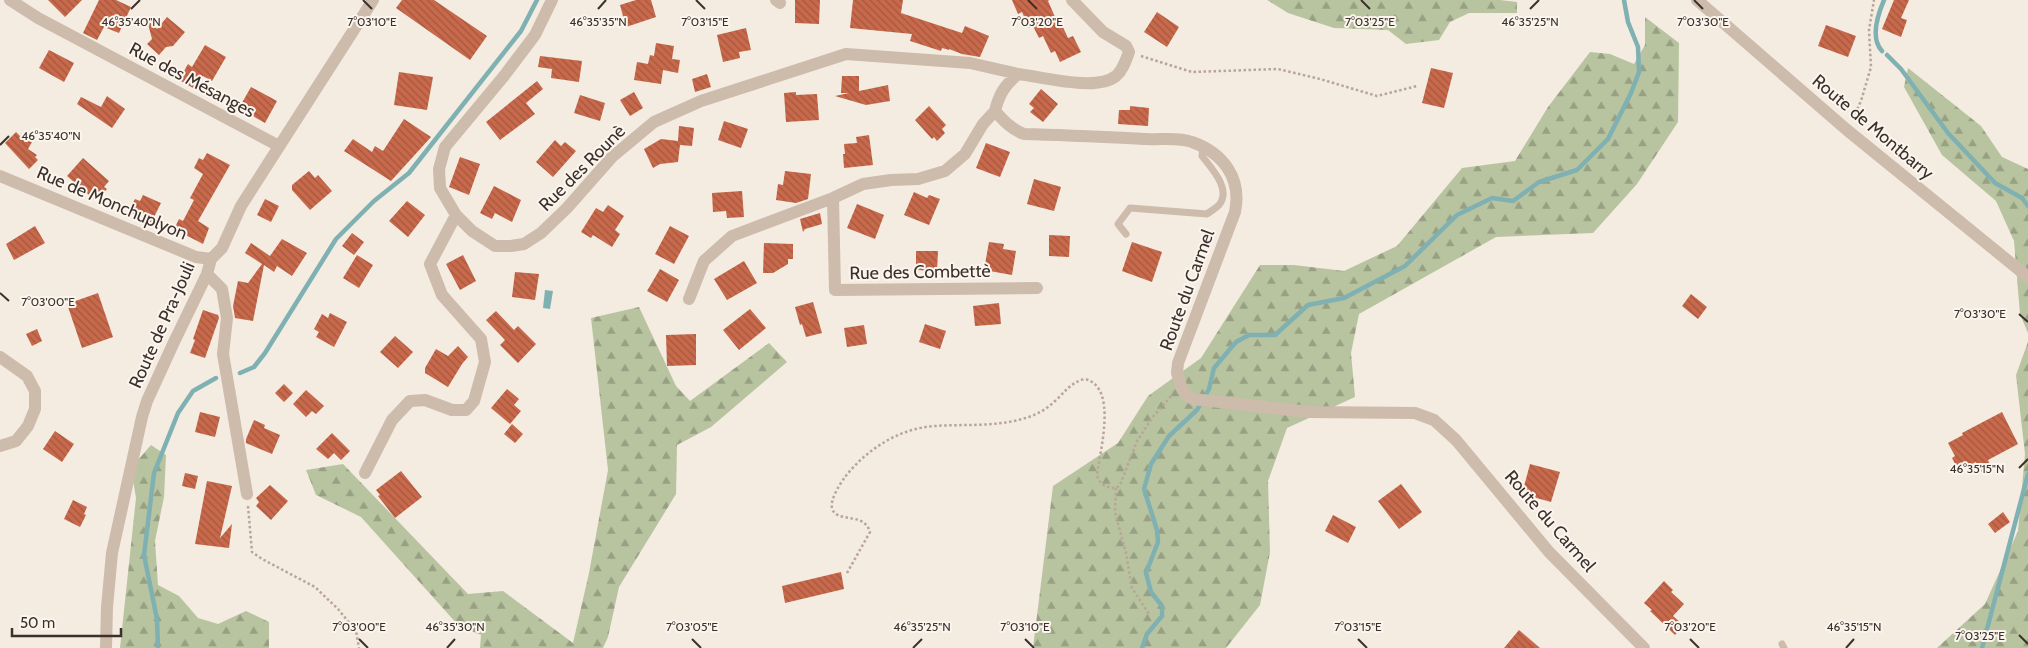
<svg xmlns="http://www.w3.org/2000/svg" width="2028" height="648" viewBox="0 0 2028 648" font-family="Cabin,sans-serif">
<defs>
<pattern id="forest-firs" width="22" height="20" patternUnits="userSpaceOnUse" patternTransform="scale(1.25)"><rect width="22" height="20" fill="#b8c4a0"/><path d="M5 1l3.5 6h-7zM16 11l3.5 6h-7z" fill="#97a083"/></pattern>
<pattern id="building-back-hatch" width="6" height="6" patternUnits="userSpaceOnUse" patternTransform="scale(1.25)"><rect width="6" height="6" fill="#c8694b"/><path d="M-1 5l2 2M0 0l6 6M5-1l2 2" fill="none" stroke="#a4573f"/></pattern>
</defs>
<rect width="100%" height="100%" fill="#f4ebe1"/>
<!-- forest -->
<path fill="url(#forest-firs)" d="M1267,0H1500L1517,2V13H1469L1450,22L1439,40L1406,44L1388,30L1334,28L1288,13Z
M1645,17L1679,43L1678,122L1637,184L1593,233L1496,237L1359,314L1351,353L1355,397L1287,428L1268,481L1270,552L1260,605L1226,648H1033L1053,486L1118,443L1148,396L1201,358L1260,265H1294L1344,271L1397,246L1462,168L1515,161L1548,107L1590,52L1610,54L1634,64L1645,45Z
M1908,68L1981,126L2002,157L2028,169V333L2020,314L2014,241L1996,201L1942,155L1904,87Z
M639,307L676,386L690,401L769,343L787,362L711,427L677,445L676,494L619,587L608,637L603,648H480L481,635L458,625L361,517L316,495L306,470L343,464L468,594L503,591L573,643L589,573L608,470L591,318Z
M2028,342V648H1937L1985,604L2018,531L2025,454L2016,375Z
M151,445L166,455L164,497L155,541L158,585L179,596L198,618L218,624L246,611L269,622V648H120L136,498L131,468Z"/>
<!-- water -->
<path fill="#7fb0b2" d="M545,290L553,291L550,309L543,308Z"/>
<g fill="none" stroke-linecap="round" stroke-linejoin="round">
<!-- stream -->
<path stroke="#7fb0b2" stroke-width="4.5" d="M1882,51C1870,38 1878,14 1884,0
M1887,55L1901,69L1948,133L1995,183L2022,198L2028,206
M240,373L254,367L265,353L336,239L374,201L409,173L521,31L537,0
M158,648L157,619L144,555L154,473L178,413L193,391L216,378
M1142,648L1147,634L1162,616V606L1151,592L1146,573L1158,542L1157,530L1144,489L1151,464L1169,436L1197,410L1209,389L1214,368L1236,342L1249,335H1275L1308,305L1344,298L1405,266L1457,215L1492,198L1513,201L1539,182L1577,170L1608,139L1631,93L1639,72L1638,47L1628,22L1624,0
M1982,648L2028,474"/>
</g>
<!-- building -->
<path fill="url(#building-back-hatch)" d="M48,0H82L65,17Z
M99,0H116L131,7L119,33L104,27L97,40L83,33Z
M402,0H434L487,36L470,60L396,8Z
M636,0H651L656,17L626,27L620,5Z
M795,0H820L819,24L795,23Z
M853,0H903L901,13L962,33L965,26L989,36L980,57L962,54L949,49V50L942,48L941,51L910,41L912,34L850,28Z
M1012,0H1049L1048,1L1059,26L1062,25L1068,38L1073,36L1081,52L1060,62L1055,51L1051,53L1043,36L1039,38L1033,26L1029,28L1022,12L1018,14Z
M1894,0H1909L1901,18L1907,20L1901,37L1882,29Z
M1157,12L1179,27L1167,47L1144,32Z
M167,17L185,32L173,46L166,47L159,55L147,44L152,39L147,20L157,29Z
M1826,25L1856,36L1848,57L1818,46Z
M746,28L751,50L739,52L740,58L723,62L717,35Z
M656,43L674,46L672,59L680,60L678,73L663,70L661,84L634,80L637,62L648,64L650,55L654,56Z
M205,45L226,57L212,81L203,76L195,89L179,80L188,64L192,67Z
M49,50L74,63L64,82L39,68Z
M540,56L582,61L579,82L551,78L552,69L538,67Z
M1431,68L1453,73L1444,108L1422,103Z
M399,72L433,77L427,110L394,105Z
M707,74L711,87L695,92L692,79Z
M842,76H859V91L888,85L890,101L866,105L835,96L849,93H841Z
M537,81L543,89L526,103L535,114L500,140L486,122Z
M251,87L277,101L265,123L239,108Z
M1041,89L1058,104L1043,122L1030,112L1034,108L1029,104Z
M634,92L643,108L630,116L620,100Z
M796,92V95L817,94L819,120L786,122L784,93Z
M580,95L605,103L600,121L574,113Z
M107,96L125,109L112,128L77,104L81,97L101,107Z
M929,106L946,125L942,129L945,133L937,141L934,137L932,139L915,120Z
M1130,106L1149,108L1148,126L1118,124L1119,110H1130Z
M404,119L431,137L391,181L344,151L353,139L372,152L375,146L383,151Z
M724,121L748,129L741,148L718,140Z
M679,126L694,128L692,146L680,145L678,162L660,164L653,168L644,149L661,139L678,141Z
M16,132L21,137L24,134L32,142L28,149L37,155L35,157L38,160L29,169L5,143Z
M869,135L873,165L844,168L843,154H845L844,144L857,143L856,137Z
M555,140L561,146L565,142L576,151L553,177L536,162Z
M986,143L1010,152L1000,177L976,168Z
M207,153L230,165L198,221L209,228L203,244L174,229L179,219L183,221L194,200L190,198L203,174L194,168L199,158L203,160Z
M460,157L480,164L469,195L449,187Z
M83,158L109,181L104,187L107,189L96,201L67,176Z
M309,171L315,178L318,175L332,191L310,210L292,190V185Z
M785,171L811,174L808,199L796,203L776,200L778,184L783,185Z
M1034,179L1061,187L1054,211L1027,204Z
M494,186L521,200L512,222L495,213L492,219L480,213Z
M742,191L744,217L727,218L726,211L713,212L712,193Z
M914,192L927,198L929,195L940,199L929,225L904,215Z
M143,195L161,203L151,223L128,212L135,199L140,201Z
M265,199L279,206L271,222L257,215Z
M407,201L425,215L408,237L389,221Z
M857,204L884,215L875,239L847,228Z
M608,205L624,216L615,230L620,234L612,247L593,235L591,238L581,232L596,208L603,212Z
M820,213L822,224L805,229L803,232L800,219Z
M35,226L45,243L14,260L6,244Z
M670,226L689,236L674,264L655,254Z
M352,233L364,242L354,255L342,246Z
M1049,235L1070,236L1069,257L1049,256Z
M282,239L307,253L292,276L277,266L274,272L264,265L253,321L235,318L233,306L238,281L248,283L262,264L245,253L251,243L270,256Z
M989,242L1004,244L1003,249L1016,251L1012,275L984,270Z
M1132,242L1162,252L1152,282L1122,271Z
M764,243L793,244V259H788V264L773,273H763Z
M916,251H938L937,271L916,270Z
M357,255L373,265L359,288L343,278Z
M463,255L476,281L460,290L446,264Z
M744,261L757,283L727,300L714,279Z
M660,269L679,280L667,302L647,291Z
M515,272L539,274L535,300L512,297Z
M98,293L113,337L82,348L67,304Z
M1691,294L1707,307L1698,319L1682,306Z
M813,302L822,333L806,337L802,324L800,325L795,307Z
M999,303L1001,324L975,326L973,306Z
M750,309L766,328L739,350L723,330Z
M203,310L218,315L219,318L205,358L190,353L195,340L193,339Z
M496,311L514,330L518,326L536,344L518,363L500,345L505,340L486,320Z
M330,313L347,322L334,347L316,337L319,332L314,329L322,314L328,318Z
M925,324L946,331L940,349L919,342Z
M864,325L867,344L847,347L844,328Z
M37,329L42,341L32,346L26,334Z
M696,334V365L667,366L666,335Z
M395,336L413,352L398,368L380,352Z
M458,346L468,357L462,364L448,387L425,373V368L436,349L448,356Z
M284,384L293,393L284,402L275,393Z
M507,389L519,399L514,405L521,411L510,424L491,408Z
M306,390L324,406L316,414L312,411L306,417L293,404Z
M200,412L220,417L215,437L195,432Z
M2002,412L2018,444L1988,460L1991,467L1981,472L1976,462L1959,471L1952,458L1955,456L1948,443L1963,435L1962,433Z
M254,420L265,425L264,428L280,435L272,454L246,443V439Z
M512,424L523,434L515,443L504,434Z
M55,431L74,444L62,462L43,449Z
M332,433L350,451L341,460L334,453L328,459L316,449Z
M1530,464L1560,472L1551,502L1522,494Z
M401,471L422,497L395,518L378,496L380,495L376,490Z
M185,473L198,476L195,489L182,486Z
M207,481L232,486L220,538L232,524L229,548L195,544Z
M1401,484L1422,512L1399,529L1378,501Z
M270,485L288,501L271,520L256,506L259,502L256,498Z
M73,500L87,507L84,514L86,515L80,527L64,519Z
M2003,512L2010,522L1995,533L1988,524Z
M1333,515L1356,527L1348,543L1325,531Z
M841,572L844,589L785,603L782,586Z
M1664,581L1673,590L1671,592L1684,604L1673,616L1683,625L1675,635L1650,611L1652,610L1644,603Z
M1519,630L1540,648H1504Z"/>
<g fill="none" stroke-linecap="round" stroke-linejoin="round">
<!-- path -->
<path stroke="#b9a596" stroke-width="2.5" stroke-dasharray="2.5 2.5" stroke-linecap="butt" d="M1141,56L1192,72L1278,69L1320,79L1377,96L1417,86
M1853,118L1861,101L1871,67L1869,30L1874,0
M1116,488L1115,512L1126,553L1132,588L1149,614
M248,506L252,552L262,559L315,587L338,609L356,631L359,648
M847,573L870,532C864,511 836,524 832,508C830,499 840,484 845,477C866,450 899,428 935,426C964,424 994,427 1022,419C1034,416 1046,410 1055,401C1065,392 1071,382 1085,379C1118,387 1100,450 1097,475C1099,484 1106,488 1116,488L1120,485L1137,441L1152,418L1171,396"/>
<!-- service -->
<path stroke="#cdbbac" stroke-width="7" d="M1126,234L1118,224L1130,208L1207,214C1211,211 1216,208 1219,205C1232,189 1211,168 1202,156L1203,146
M1782,644L1784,648"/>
<!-- minor -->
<path stroke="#cdbbac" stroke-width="12" d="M10,0L38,18L279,146
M552,0L535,35L504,76L445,147L439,169L440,188L456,215L472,231L495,246H511L524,244L541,233L567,208L612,157L654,122L701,101L846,54L970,63L1018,74
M776,0L780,3
M1072,0L1103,32L1126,46L1129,52C1126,60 1123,70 1116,76C1096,92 1043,77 1018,74C1005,85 999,94 995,111C1004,121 1011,129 1024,134C1065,135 1105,137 1146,139C1160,140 1179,137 1192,142C1223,153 1242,178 1235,212L1178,363L1177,373L1181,386L1186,395L1193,399L1309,412L1415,413L1434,420L1456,440L1549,552L1644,648
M1697,0L1847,130L2028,277
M0,176L196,257L211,259
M833,198L835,290L1037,288
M207,274L222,289L227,318L223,354L247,494
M689,299L704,261L732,236L833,198L863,184L891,180L918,179L945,171L965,154L983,124L995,111
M0,357L27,376L35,391V409L28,426L16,441L0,446
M365,473L392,420L410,401L425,400L452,410H466L474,401L485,362L481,339L442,295L430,264L456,215
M106,648L107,607L112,553L142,417L147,401L174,342L207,274L211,259L222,248L241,206L373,0"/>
</g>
<!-- ticks -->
<path fill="none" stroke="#3b302b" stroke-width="2" d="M363,0L372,9M696,0L705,9M1028,0L1037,9M1361,0L1370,9M1694,0L1703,9M131,9L140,0M598,9L606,0M1530,9L1539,0M0,145L9,136M0,293L9,301M2019,314L2028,322M2019,468L2028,459M2019,635L2028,644M359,639L368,648M692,639L701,648M1025,639L1034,648M1358,639L1367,648M1690,639L1699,648M447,648L455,639M913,648L922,639M1846,648L1854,639"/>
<g text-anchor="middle" stroke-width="4" stroke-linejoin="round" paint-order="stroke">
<!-- street labels -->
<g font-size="18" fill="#3b302b" stroke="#fbf5ee">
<text transform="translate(192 80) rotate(28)" y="6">Rue des Mésanges</text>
<text transform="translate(1873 127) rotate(40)" y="6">Route de Montbarry</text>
<text transform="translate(582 168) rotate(-45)" y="6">Rue des Rounè</text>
<text transform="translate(112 203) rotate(23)" y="6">Rue de Monchuplyon</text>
<text transform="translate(920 272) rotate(-1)" y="6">Rue des Combettè</text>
<text transform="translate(1187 290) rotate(-70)" y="6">Route du Carmel</text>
<text transform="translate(162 325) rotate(-66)" y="6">Route de Pra-Jouli</text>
<text transform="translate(1550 521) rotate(49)" y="6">Route du Carmel</text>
</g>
</g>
<g font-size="12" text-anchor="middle" fill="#3b302b" stroke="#fbf5ee" stroke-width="4" stroke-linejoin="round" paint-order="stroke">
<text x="1703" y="26">7°03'30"E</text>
<text x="372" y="26">7°03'10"E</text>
<text x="705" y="26">7°03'15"E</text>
<text x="1037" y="26">7°03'20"E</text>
<text x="1370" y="26">7°03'25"E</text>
<text x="131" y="26">46°35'40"N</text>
<text x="598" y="26">46°35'35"N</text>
<text x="1530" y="26">46°35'25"N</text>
<text x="51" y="140">46°35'40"N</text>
<text x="48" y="306">7°03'00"E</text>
<text x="1980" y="318">7°03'30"E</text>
<text x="1977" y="473">46°35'15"N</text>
<text x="455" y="631">46°35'30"N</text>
<text x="922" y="631">46°35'25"N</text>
<text x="1854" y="631">46°35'15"N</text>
<text x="359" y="631">7°03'00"E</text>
<text x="692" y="631">7°03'05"E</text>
<text x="1025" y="631">7°03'10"E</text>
<text x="1358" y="631">7°03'15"E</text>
<text x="1690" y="631">7°03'20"E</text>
<text x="1980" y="640">7°03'25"E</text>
</g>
<!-- scale -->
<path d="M12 628v8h109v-8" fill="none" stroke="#3b302b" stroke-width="2.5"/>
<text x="20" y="628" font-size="15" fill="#3b302b" stroke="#fbf5ee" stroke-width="4" paint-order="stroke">50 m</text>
</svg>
